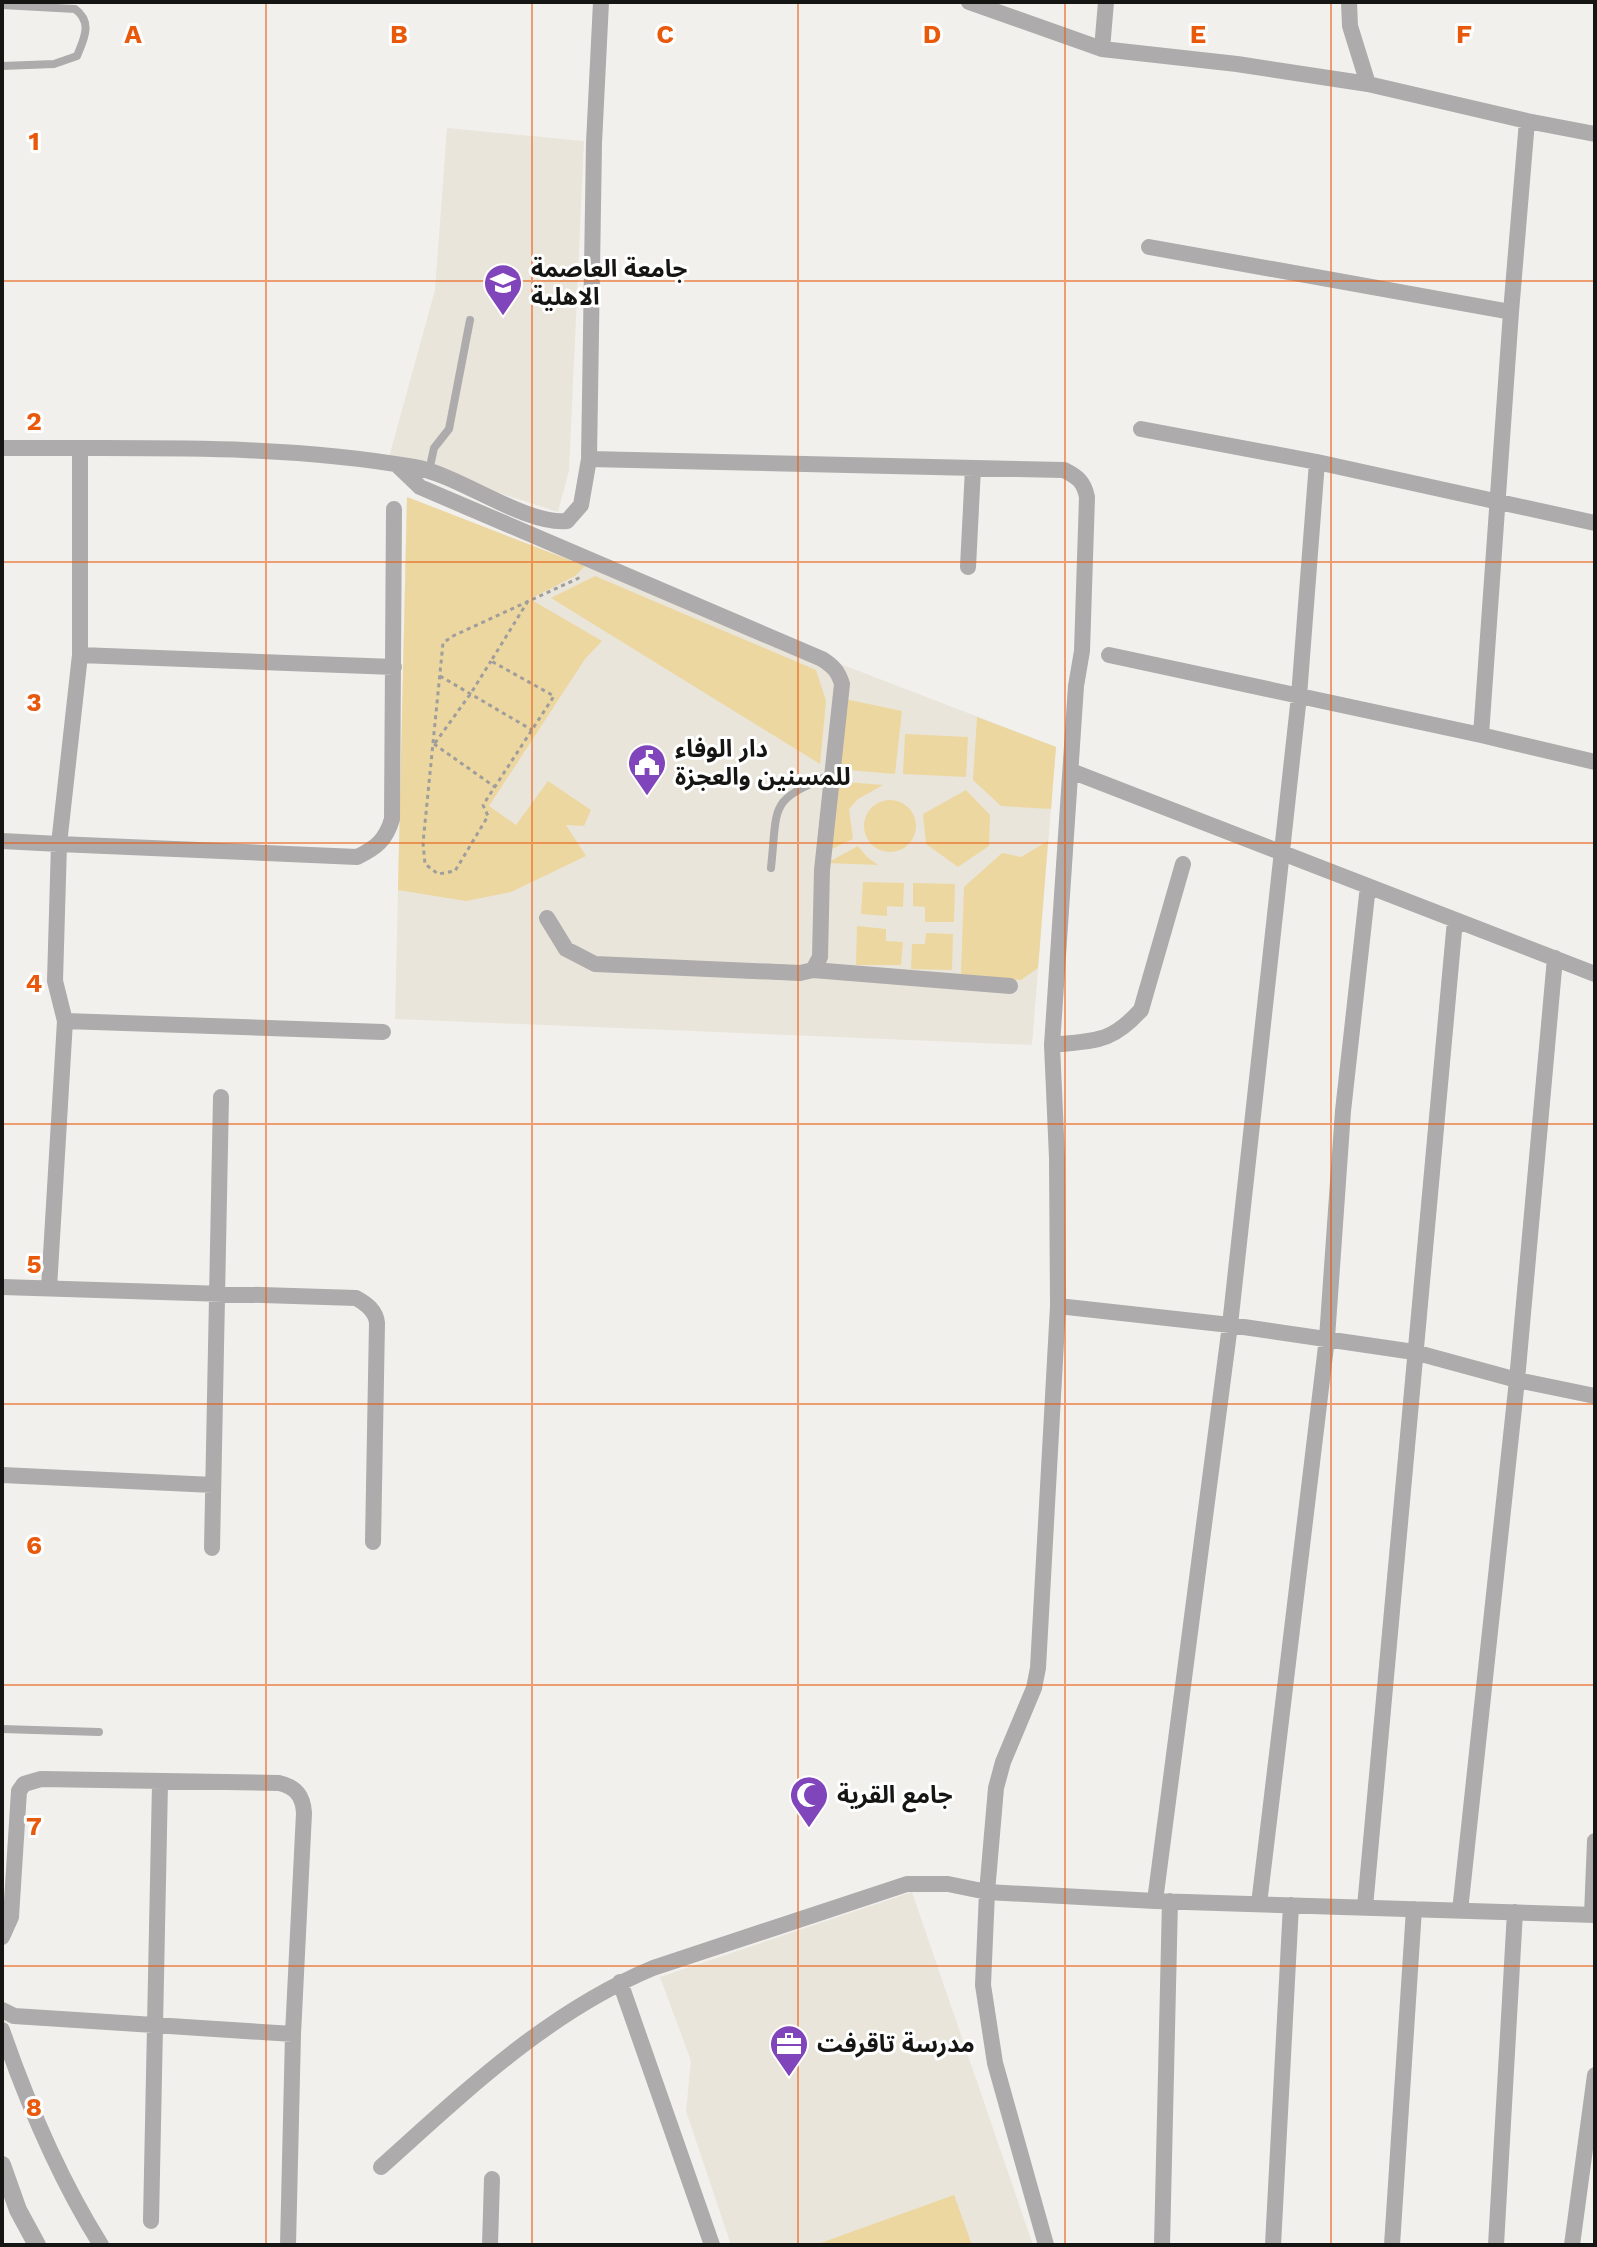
<svg xmlns="http://www.w3.org/2000/svg" width="1597" height="2247" viewBox="0 0 1597 2247" font-family="'Work Sans','Noto Sans Arabic',sans-serif">
<rect width="100%" height="100%" fill="#f2f0ed"/>
<!-- built -->
<path fill="#eae5da" d="M447,128L584,141L569,471L558,512L389,457L435,290Z
M407,497L1056,747L1032,1045L395,1019Z
M912,1892L1033,2245H731L686,2111L691,2061L660,1977Z"/>
<!-- green -->
<path fill="#edd7a0" d="M407,497L585,566L575,576L530,599L602,641L585,659L489,806L516,825L548,781L591,810L584,826L566,825L586,856L511,892L466,901L398,890Z
M595,576L816,670L826,701L820,764L551,598Z
M840,698L902,711L895,774L836,769Z
M977,717L1056,747L1051,809L1001,806L973,780Z
M905,734L968,737L966,777L903,774Z
M834,781L883,785L858,799L849,809L853,839L827,851Z
M966,790L990,815L989,846L958,867L926,844L923,814Z
M864 826a26 26 0 1 1 52 0a26 26 0 1 1-52 0Z
M1048,841L1038,968L1021,980L961,974L964,887L1002,853L1021,857Z
M858,846L867,857L878,865L827,863Z
M863,882L904,883L903,907L887,906V916L861,914Z
M913,883L955,884L954,922H925V907L913,906Z
M857,926L886,929V941L903,942L901,965H856Z
M926,933L953,934L952,970L911,969L912,944H925Z
M954,2195L972,2245H815Z"/>
<g fill="none" stroke-linecap="round" stroke-linejoin="round">
<!-- path -->
<path stroke="#9f9e9c" stroke-width="3" stroke-dasharray="4 4" stroke-linecap="butt" d="M528,601L491,661L554,696L483,805L488,816L455,871L438,874L425,864L423,843L443,643L453,636L581,577
M440,676L532,730
M435,743L471,693L491,661
M434,744L495,787"/>
<!-- service -->
<path stroke="#adabab" stroke-width="8" d="M2,5L75,9C93,22 84,39 77,56L54,64L2,66
M429,471L434,448L449,429L470,320
M771,868C778,802 768,802 832,774
M2,1729L99,1732"/>
<!-- minor -->
<path stroke="#adabab" stroke-width="16" d="M969,2L1102,49L1237,64L1368,84L1527,121L1595,134
M1349,2L1350,26L1368,84
M1102,49L1106,2
M1149,247L1511,312
M1141,429L1317,462L1595,523
M2,448C139,449 279,443 414,467C460,475 524,525 567,521L581,505L589,459L594,143L601,2
M589,459L1064,470C1078,477 1084,482 1087,497L1082,651L1076,686L1052,1045L1057,1158L1058,1306L1038,1668L1034,1688L1003,1762L996,1788L987,1892L983,1985L995,2063L1046,2245
M398,466L420,487L822,659C833,666 838,671 842,684L822,870L820,957L813,970L800,973L595,964L566,949L547,918
M968,567L973,468
M80,655L394,667
M1109,655L1481,735L1595,762
M1481,735L1511,312L1527,121
M1071,771L1595,974
M2,841L59,844L80,655V449
M813,970L1010,986
M383,1032L65,1021L55,981L59,844L357,857C376,848 386,840 392,819L394,509
M1052,1045C1095,1040 1110,1044 1141,1010L1183,864
M2,1287L356,1298C367,1304 376,1311 377,1323L373,1542
M49,1288L65,1021
M1058,1306L1230,1325L1414,1352L1517,1380L1595,1396
M2,1475L213,1485
M212,1548L221,1097
M1155,1901L1230,1325L1299,696L1317,462
M1259,1904L1327,1338L1343,1111L1368,886
M1365,1907L1455,920
M1460,1911L1517,1380L1555,958
M1592,1915L1595,1841
M2,1937L11,1917L19,1791L24,1784L41,1779L279,1783C296,1787 303,1796 304,1813L293,2034L288,2245
M620,1982L712,2245
M2,2010L14,2016L293,2034
M2,2030C28,2105 59,2178 101,2245
M381,2167C466,2091 546,2013 653,1968L907,1884H948L987,1892L1155,1901L1595,1915
M151,2221L160,1783
M490,2245L492,2179
M1162,2245L1170,1901
M1273,2245L1291,1905
M1392,2245L1414,1909
M1496,2245L1515,1912
M1572,2245L1595,2075"/>
<!-- tertiary -->
<path stroke="#adabab" stroke-width="18" d="M2,2165L18,2210L37,2245"/>
</g>
<!-- grid -->
<path fill="none" stroke="#e8590c" stroke-width="2" stroke-opacity="0.55" d="M266,2V2245M532,2V2245M798,2V2245M1065,2V2245M1331,2V2245M2,281H1595M2,562H1595M2,843H1595M2,1124H1595M2,1404H1595M2,1685H1595M2,1966H1595"/>
<!-- icons -->
<defs>
<symbol id="university-pin" viewBox="-11 -11 22 30"><path d="M0 17L-7.5 6A9.5 9.5 0 1 1 7.5 6Z" fill="#8045bb" stroke="#fff"/><path d="M0-5L7-2L0 1L-7-2ZM-4 1L0 2.5L4 1V4Q0 6-4 4Z" fill="#fff"/></symbol>
<symbol id="civic-pin" viewBox="-11 -11 22 30"><path d="M0 17L-7.5 6A9.5 9.5 0 1 1 7.5 6Z" fill="#8045bb" stroke="#fff"/><path d="M-.6-6.5H3V-4.5H.6V-3L4-1V1h2V6H-6V1h2V-1L-.6-3ZM-1.2 2.5V6h2.4V2.5Z" fill="#fff"/></symbol>
<symbol id="mosque-pin" viewBox="-11 -11 22 30"><path d="M0 17L-7.5 6A9.5 9.5 0 1 1 7.5 6Z" fill="#8045bb" stroke="#fff"/><path d="M3.5-4.9A6 6 0 1 0 3.5 4.9A5 5 0 1 1 3.5-4.9Z" fill="#fff"/></symbol>
<symbol id="office-pin" viewBox="-11 -11 22 30"><path d="M0 17L-7.5 6A9.5 9.5 0 1 1 7.5 6Z" fill="#8045bb" stroke="#fff"/><path d="M-6-3h4V-5.5h4V-3h4V5H-6ZM-1-4.5V-3h2v-1.5ZM-6 0V1H6V0Z" fill="#fff"/></symbol>
</defs>
<g fill-rule="evenodd">
<use href="#university-pin" x="481" y="261" width="44" height="60"/>
<use href="#civic-pin" x="625" y="741" width="44" height="60"/>
<use href="#mosque-pin" x="787" y="1773" width="44" height="60"/>
<use href="#office-pin" x="767" y="2022" width="44" height="60"/>
</g>
<g text-anchor="middle" stroke-width="6" stroke-linejoin="round" paint-order="stroke">
<!-- poi labels -->
<g font-size="24" font-weight="bold" fill="#151514" stroke="#fff" text-anchor="start">
<text x="531" y="277">جامعة العاصمة<tspan x="531" dy="28">الاهلية</tspan></text>
<text x="675" y="757">دار الوفاء<tspan x="675" dy="28">للمسنين والعجزة</tspan></text>
<text x="837" y="1803">جامع القرية</text>
<text x="817" y="2052">مدرسة تاقرفت</text>
</g>
</g>
<g font-size="26" text-anchor="middle" font-weight="bold" fill="#e8590c" stroke="#fff" stroke-width="6" stroke-linejoin="round" paint-order="stroke">
<text x="133" y="43">A</text>
<text x="399" y="43">B</text>
<text x="665" y="43">C</text>
<text x="932" y="43">D</text>
<text x="1198" y="43">E</text>
<text x="1464" y="43">F</text>
<text x="34" y="150">1</text>
<text x="34" y="430">2</text>
<text x="34" y="711">3</text>
<text x="34" y="992">4</text>
<text x="34" y="1273">5</text>
<text x="34" y="1554">6</text>
<text x="34" y="1835">7</text>
<text x="34" y="2116">8</text>
</g>
<!-- border -->
<rect width="1597" height="2247" fill="none" stroke="#151514" stroke-width="8"/>
</svg>
